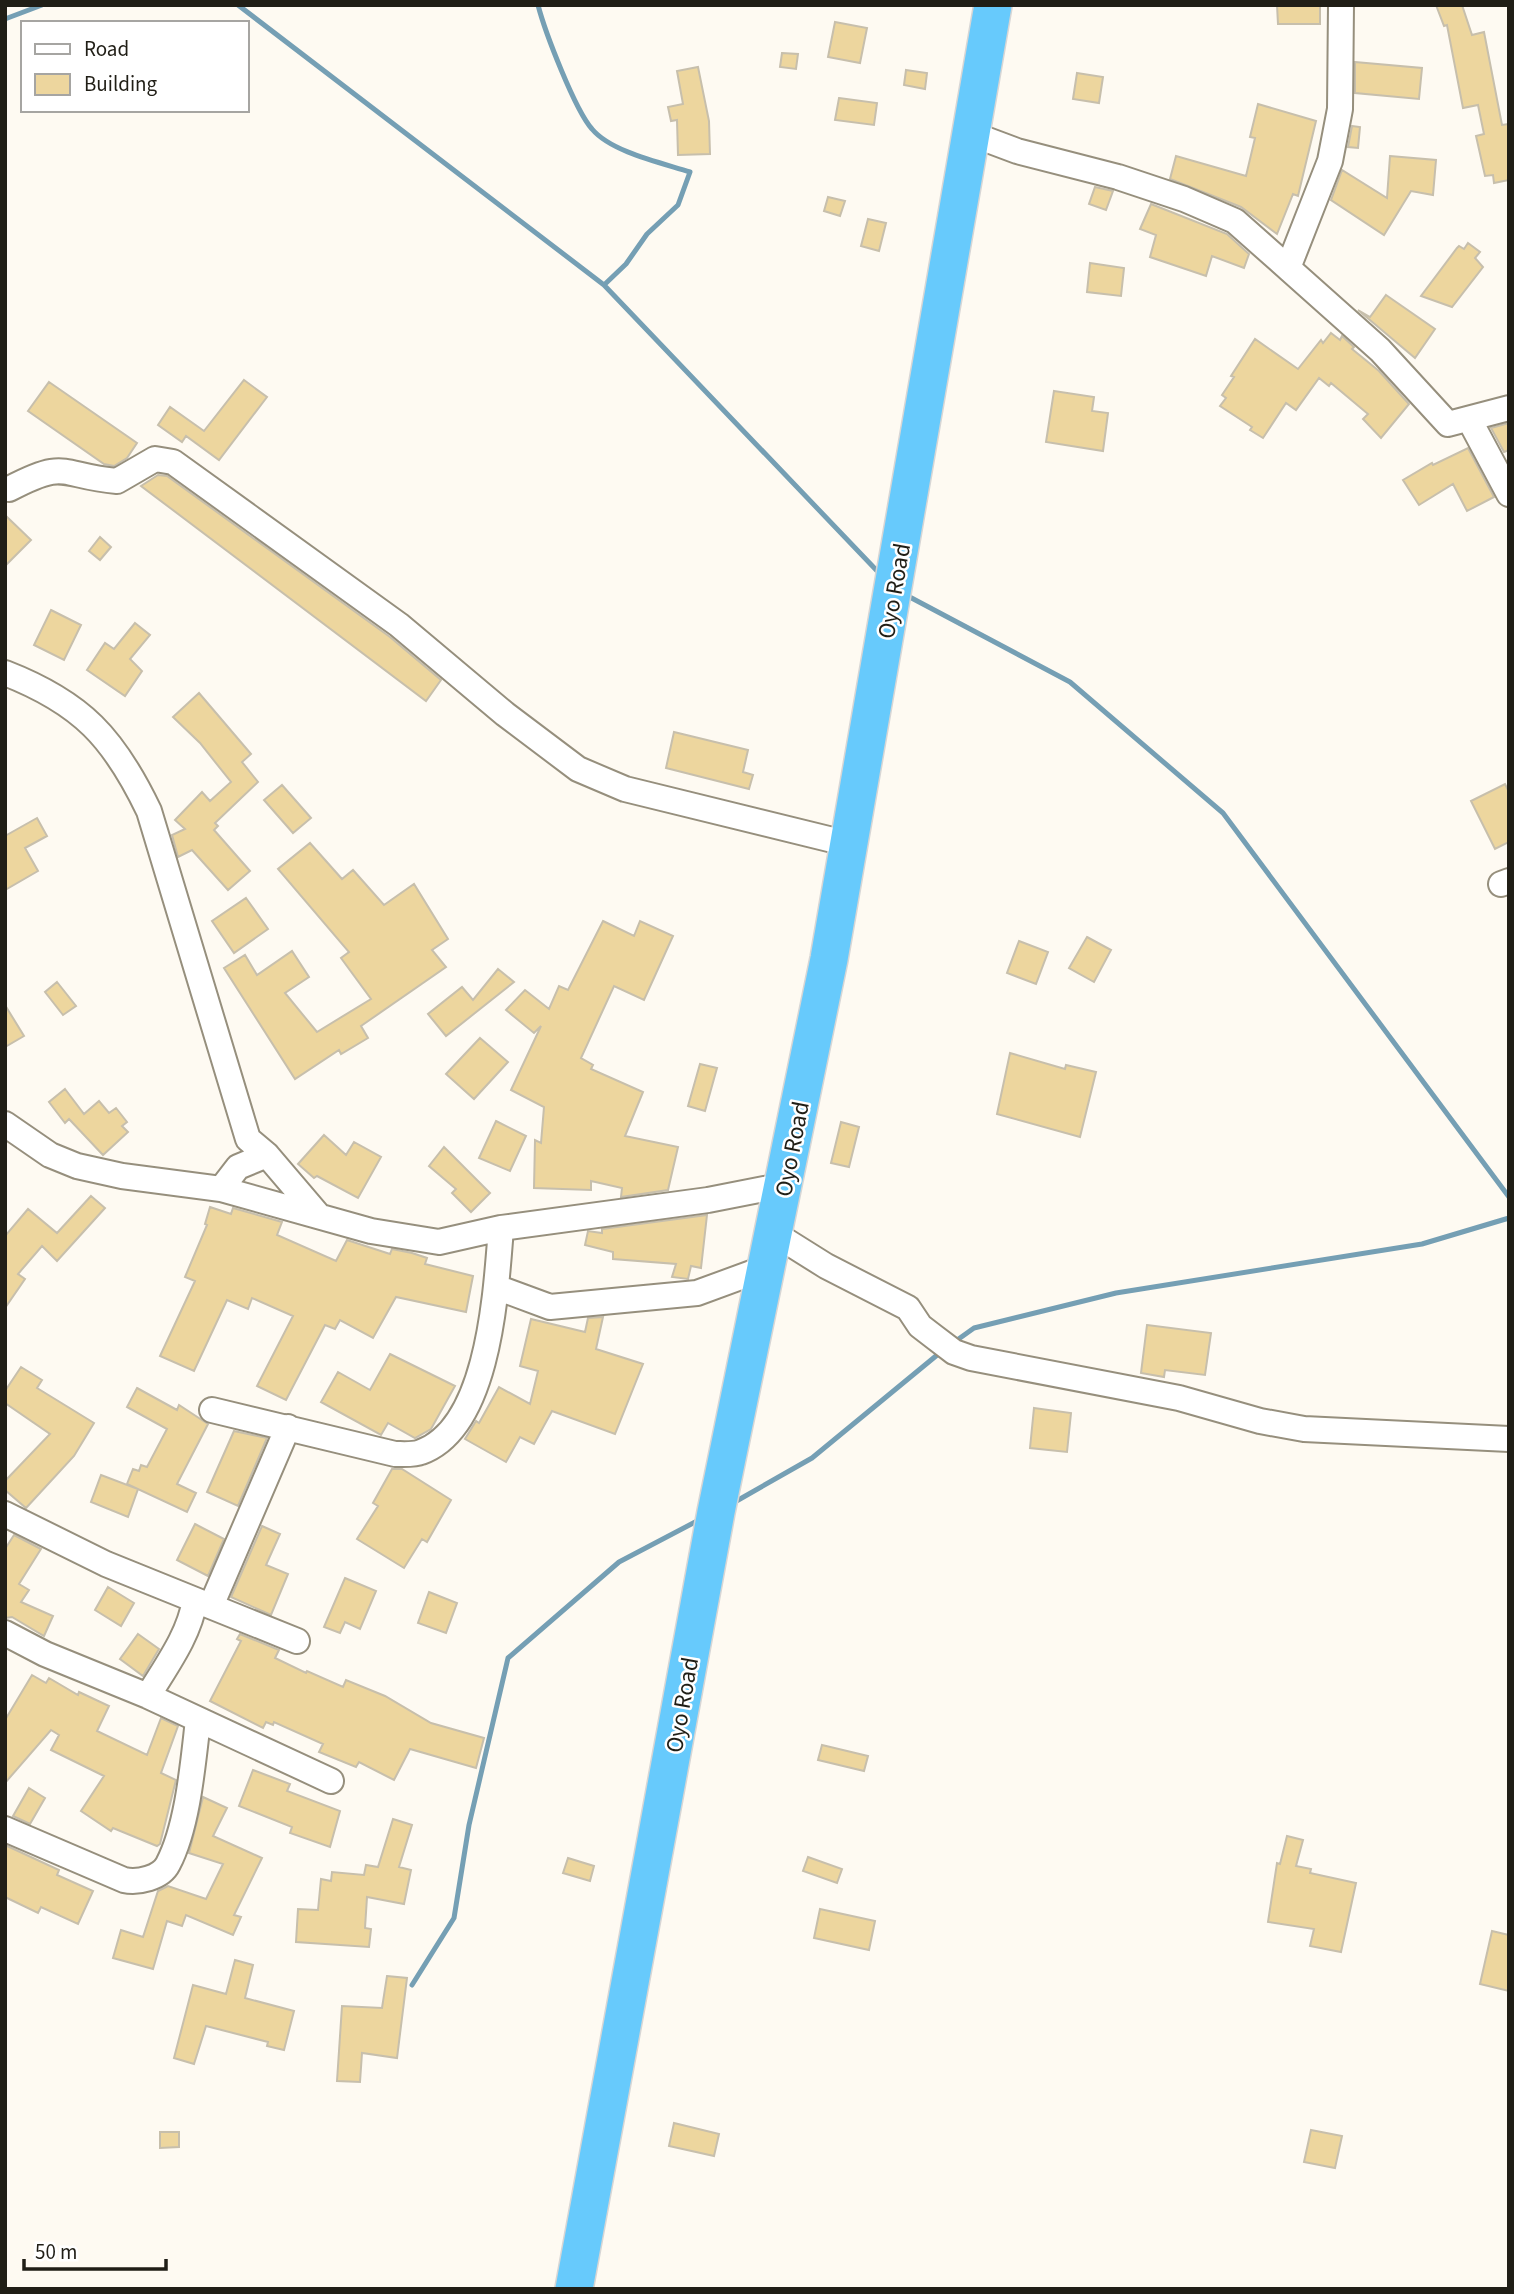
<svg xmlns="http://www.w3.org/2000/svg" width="1514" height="2294" viewBox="0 0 1514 2294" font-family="'Source Sans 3',sans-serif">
<rect width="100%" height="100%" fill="#fefaf2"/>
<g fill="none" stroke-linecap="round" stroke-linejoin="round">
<!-- stream -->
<path stroke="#759fb4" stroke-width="5" d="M238,5L604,285L881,575
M538,5C545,32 575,110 592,129C611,152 662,163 690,172L678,205L647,234L626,264L604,285
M5,19L42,5
M904,594L1070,682L1223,813L1509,1197
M953,1343L974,1328L1116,1293L1422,1244L1509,1218
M733,1503L812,1458L942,1351
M412,1985L454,1918L469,1825L508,1658L619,1562L699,1520"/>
</g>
<!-- building -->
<path fill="#edd69e" stroke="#c7bfac" stroke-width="2" d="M1277,5H1320V24H1278Z
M1436,5H1462L1472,35L1484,32L1502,125L1509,124V180L1494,183L1493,175L1485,176L1476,136L1484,134L1478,105L1463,108L1447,25L1444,26Z
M835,22L867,28L860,63L828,57Z
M782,53L798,54L796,69L780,67Z
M1355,62L1422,68L1419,99L1355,93Z
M698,67L709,121L710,154L678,155L677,120L671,121L668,107L683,104L677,71Z
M906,70L927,73L925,89L904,85Z
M1077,73L1103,77L1099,103L1073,99Z
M839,98L877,103L874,125L835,120Z
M1258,104L1316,121L1298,196L1293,194L1277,234L1241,207L1170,179L1176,156L1246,176L1255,138L1250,137Z
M1352,126L1360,127L1358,148L1348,147Z
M1390,156L1436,160L1433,195L1411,191L1384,235L1331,200L1342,170L1387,198Z
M1095,187L1113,191L1106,210L1089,204Z
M828,197L845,201L840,216L824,211Z
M1151,204L1227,234L1249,254L1244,268L1212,256L1206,276L1150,257L1156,235L1140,229Z
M868,219L886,223L879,251L861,246Z
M1468,243L1480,252L1475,258L1483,267L1452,307L1421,296L1457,248L1459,246L1464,249Z
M1090,263L1124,268L1121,296L1087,292Z
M1386,295L1435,329L1415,358L1358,310L1370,317Z
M1331,333L1340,340L1342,336L1354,347L1352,349L1379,371L1409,404L1381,438L1363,419L1368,414L1331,383L1329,386L1319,378L1296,410L1286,403L1263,438L1250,430L1252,427L1220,406L1226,398L1222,395L1234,377L1231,376L1255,339L1298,369L1321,340L1323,343Z
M244,380L267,397L219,460L186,436L182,442L158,425L170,407L204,431Z
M49,382L137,443L127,458L114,466L104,464L28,411Z
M1054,391L1094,397L1092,411L1108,413L1103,451L1046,442Z
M1509,423V450L1504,452L1491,428Z
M1468,448L1494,497L1467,511L1453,484L1419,505L1403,480L1432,463L1433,465Z
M158,475L167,476L390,637L441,680L426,701L141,486Z
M5,515L31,540L5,566Z
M100,537L111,547L100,560L89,551Z
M51,610L81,625L64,660L34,645Z
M135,623L150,635L130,659L142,671L125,696L87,670L105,643L114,649Z
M199,693L251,754L242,762L258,782L215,823L218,826L214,830L250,871L228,890L192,850L178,857L172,835L185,829L175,820L202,792L210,801L231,782L200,743L173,717Z
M674,732L748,750L743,772L753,775L749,789L666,768Z
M1505,784L1509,792V842L1495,849L1471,801Z
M282,785L311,818L293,833L264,800Z
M37,818L47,836L25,848L38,871L5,890V836Z
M310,843L342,879L353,870L384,905L414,884L448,939L432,950L446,967L361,1026L368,1038L341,1054L339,1050L295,1079L224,968L245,955L257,975L292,951L309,977L285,993L317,1032L371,999L341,958L349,952L278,869Z
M246,898L268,929L234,953L212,921Z
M603,921L634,936L640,921L673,936L644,1000L614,986L581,1058L593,1065L591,1069L643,1092L625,1136L678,1147L668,1190L621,1197L622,1188L591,1181V1190L534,1188L535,1140L541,1143L544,1107L511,1090L541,1026L534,1033L506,1010L525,990L549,1009L559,986L568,990Z
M1087,937L1111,950L1094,982L1069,968Z
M1019,941L1048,952L1036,984L1007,973Z
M498,969L514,982L446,1036L428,1014L462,987L473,1000Z
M57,982L76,1006L63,1015L45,992Z
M5,1005L24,1036L5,1047Z
M480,1038L508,1062L474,1099L446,1074Z
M1010,1053L1065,1069L1066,1065L1096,1072L1080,1137L997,1114Z
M700,1064L717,1068L705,1111L688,1106Z
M65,1089L84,1114L99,1101L109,1113L116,1108L127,1122L122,1126L128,1132L103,1155L69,1119L65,1123L49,1102Z
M496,1121L526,1136L510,1171L479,1158Z
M841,1122L859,1127L849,1167L831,1163Z
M324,1135L346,1155L354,1142L381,1157L358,1198L317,1176L314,1178L298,1164Z
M444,1147L490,1193L471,1212L452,1193L456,1189L429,1166Z
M91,1196L105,1208L57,1261L42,1246L18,1274L25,1279L5,1308V1236L28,1209L57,1233Z
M210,1207L231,1214L233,1208L282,1222L277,1235L336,1261L347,1240L390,1254L392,1249L412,1253L427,1258L425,1264L473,1276L466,1312L396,1297L373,1338L340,1320L335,1329L325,1325L286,1400L257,1386L293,1316L252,1298L248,1309L227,1300L194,1371L160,1356L195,1281L185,1277L207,1225L205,1224Z
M707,1215L701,1268L691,1266L688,1279L672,1277L676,1264L613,1259V1252L585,1245L588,1231L602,1233V1229Z
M603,1317L596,1349L643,1364L615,1434L552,1411L534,1444L520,1437L506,1462L465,1439L476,1421L479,1423L499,1387L530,1404L538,1371L520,1366L531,1319L585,1332L588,1318Z
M1147,1325L1211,1333L1205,1375L1165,1370L1164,1377L1141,1373Z
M390,1354L455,1386L431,1429L415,1438L388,1423L381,1435L321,1402L338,1372L370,1390Z
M21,1367L42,1380L37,1388L94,1423L74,1456L26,1508L5,1490V1481L50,1434L5,1403V1391Z
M137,1388L177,1410L179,1405L208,1424L177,1484L196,1493L187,1512L127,1484L133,1469L139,1471L141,1465L147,1467L167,1429L127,1407Z
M1034,1408L1071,1413L1067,1452L1030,1448Z
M234,1431L267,1438L238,1506L207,1492Z
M392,1469H402L451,1500L427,1542L422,1539L404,1568L357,1539L378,1506L373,1503Z
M101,1475L138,1489L128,1517L91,1502Z
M195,1524L224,1539L208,1576L177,1560Z
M262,1526L280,1534L266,1565L288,1574L271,1615L231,1597Z
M14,1535L41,1549L19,1584L29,1590L21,1602L53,1616L44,1636L12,1617L5,1618V1549Z
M345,1578L376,1591L360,1629L345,1622L340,1633L324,1627Z
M108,1587L134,1603L121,1626L95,1610Z
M429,1592L457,1603L446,1633L418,1623Z
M138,1634L159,1649L143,1676L120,1659Z
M240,1634L279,1650L275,1658L306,1673L307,1671L343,1687L346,1680L385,1696L431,1723L484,1738L476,1768L410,1749L394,1780L359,1762L356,1767L319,1752L323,1744L274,1722L273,1725L266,1722L263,1728L210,1701L241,1641L237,1639Z
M32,1675L46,1683L49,1678L78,1695L79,1692L109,1706L97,1731L147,1755L161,1718L178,1726L161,1773L176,1780L160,1844L157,1846L113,1828L111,1831L81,1811L104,1776L51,1750L59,1735L51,1730L5,1783V1720Z
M822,1745L868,1756L864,1771L818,1760Z
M253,1770L290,1784L287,1791L340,1811L330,1847L290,1833L292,1827L239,1806Z
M29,1788L45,1798L30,1824L13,1816Z
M203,1797L227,1808L213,1836L262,1858L234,1915L241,1917L233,1935L186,1915L182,1926L167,1921L153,1969L113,1958L121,1930L143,1937L158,1891L168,1886L206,1899L223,1864L189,1853Z
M393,1819L412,1825L399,1867L411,1870L404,1904L367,1897L365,1928L371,1929L369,1947L296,1942L298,1909L318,1910L321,1879L331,1881L332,1872L364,1875L366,1865L378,1867Z
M1287,1836L1303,1840L1296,1866L1311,1869L1310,1873L1356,1883L1341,1952L1310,1946L1314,1929L1268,1922L1277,1863L1280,1864Z
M5,1845L59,1870L57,1875L93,1891L78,1924L41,1907L38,1913L5,1897Z
M808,1857L842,1869L837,1883L803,1871Z
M568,1858L594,1866L590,1881L563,1873Z
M820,1909L875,1921L869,1950L814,1938Z
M1492,1931L1509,1935V1991L1480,1984Z
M235,1960L253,1965L245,1998L294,2011L284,2050L267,2046L268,2042L206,2026L194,2064L174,2058L193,1985L226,1994Z
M387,1976L407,1978L397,2058L362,2053L360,2082L337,2081L342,2006L382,2008Z
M674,2123L719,2134L714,2156L669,2146Z
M1311,2130L1342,2136L1335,2168L1304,2162Z
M160,2132H179V2147L160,2148Z"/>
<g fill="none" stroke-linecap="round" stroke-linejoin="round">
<defs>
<path id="minor" d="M969,133L1017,151L1118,177L1184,199L1235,221L1288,268L1330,161L1340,109L1341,5
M1288,268L1380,350L1448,424L1509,408
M1469,419L1509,494
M9,489C68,458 59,476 117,481L155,459L173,462L399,625L505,714L578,769L625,789L849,844
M5,673C82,703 114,738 149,811L248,1139L267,1155L319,1216
M1501,884L1509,881
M5,1124L50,1155L77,1166L122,1176L221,1189L371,1231L439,1242L501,1228L708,1200L785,1185
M221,1189L238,1167L267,1155
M775,1234L826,1266L908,1308L920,1326L933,1336L954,1352L971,1358L1179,1398L1260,1421L1304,1429L1509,1439
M496,1287L550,1307L697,1293L768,1267
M212,1410L395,1454C403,1454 414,1455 421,1452C490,1427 496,1289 501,1228
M5,1514L106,1564L297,1641
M211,1606L288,1427
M5,1633L45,1654L148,1696L331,1781
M148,1696C166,1666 189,1636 195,1600
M5,1829L124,1880C138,1883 161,1878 168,1864C188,1826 193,1763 198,1720"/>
<path id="highway" d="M574,2289L716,1512L829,959L993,5"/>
</defs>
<!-- minor casing -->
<use href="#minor" stroke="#968f7d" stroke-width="28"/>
<!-- highway casing -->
<use href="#highway" stroke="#d7d6d5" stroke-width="40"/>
<!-- minor -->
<use href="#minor" stroke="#fff" stroke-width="24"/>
<!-- highway -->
<use href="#highway" stroke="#67cafc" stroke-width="37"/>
</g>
<g text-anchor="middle" stroke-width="5" stroke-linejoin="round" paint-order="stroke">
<!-- street labels -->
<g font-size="24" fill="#201e16" stroke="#fff">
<text transform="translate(894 591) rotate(-80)" y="8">Oyo Road</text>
<text transform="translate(792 1149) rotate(-79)" y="8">Oyo Road</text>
<text transform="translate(682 1705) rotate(-80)" y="8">Oyo Road</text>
</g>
</g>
<!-- border -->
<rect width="1514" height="2294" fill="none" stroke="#201e16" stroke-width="14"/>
<!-- legend -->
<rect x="21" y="21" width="228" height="91" fill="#ffffff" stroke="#a6a5a2" stroke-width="2"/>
<rect x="35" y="44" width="35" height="10" fill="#ffffff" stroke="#a6a5a2" stroke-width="2"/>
<text x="84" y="56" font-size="21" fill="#201e16">Road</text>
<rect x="35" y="74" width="35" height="21" fill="#edd69e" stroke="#a6a5a2" stroke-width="2"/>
<text x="84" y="91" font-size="21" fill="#201e16">Building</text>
<!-- scale -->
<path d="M24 2259v10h142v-10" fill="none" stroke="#201e16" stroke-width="3.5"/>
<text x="35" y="2259" font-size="21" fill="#201e16" stroke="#ffffff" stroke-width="5" paint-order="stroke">50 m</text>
</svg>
